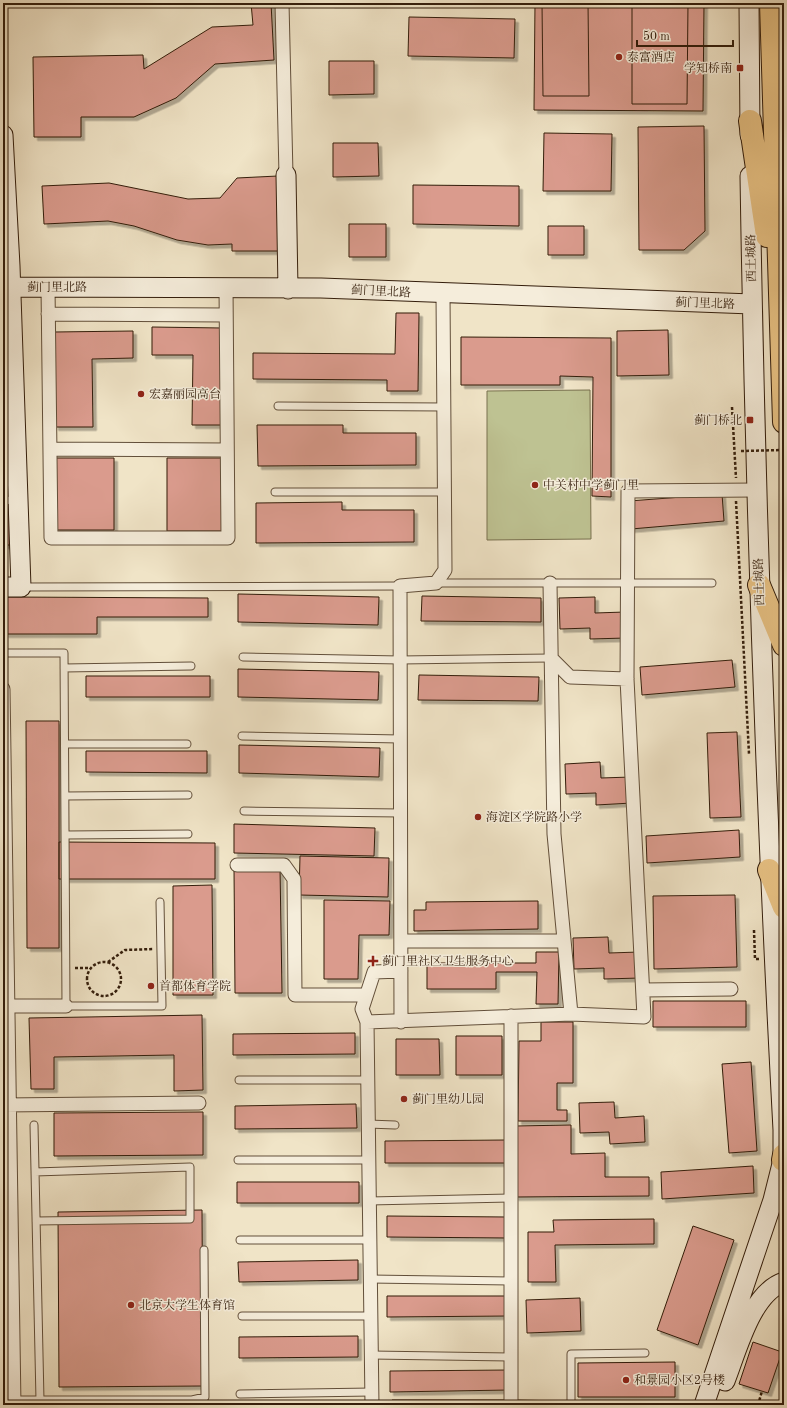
<svg xmlns="http://www.w3.org/2000/svg" width="787" height="1408" viewBox="0 0 787 1408" font-family="'Old Standard TT','Noto Serif SC',serif">
<defs>
<filter id="shadow"><feDropShadow dx="3.5" dy="3.5" stdDeviation="0" flood-color="#0004"/></filter>
</defs>
<rect width="100%" height="100%" fill="#f0e4c7"/>
<filter id="stains"><feTurbulence type="fractalNoise" baseFrequency=".005" numOctaves="4"/><feColorMatrix values="0 0 0 0 .2 0 0 0 0 .09 0 0 0 0 .02 0 0 0 .5 -.17"/></filter>
<radialGradient id="worn" r=".72"><stop offset=".6" stop-color="#630" stop-opacity="0"/><stop offset="1" stop-color="#630" stop-opacity=".3"/></radialGradient>
<!-- green -->
<path fill="#bec292" stroke="#78704e" d="M590,390L591,539L487,540V391Z"/>
<!-- building -->
<path fill="#da9b8d" stroke="#331d0b" filter="url(#shadow)" d="M251,3H271L274,60L215,64L176,98L134,117H81V137H34L33,57L143,55L144,69L212,27L253,25Z
M331,3H376V4H331Z
M535,3H704L703,111L534,110Z
M542,3H588L589,96H543Z
M632,3H688L687,104H632Z
M409,17L515,19L514,58L408,56Z
M329,61H374V94L329,95Z
M704,126L705,231L684,250H639L638,127Z
M544,133L612,134L611,191H543Z
M333,143H378L379,176L333,177Z
M278,176L279,251H232V244L208,245L177,240L134,226L108,221L44,224L42,186L109,183L188,199L220,198L237,178Z
M413,185L519,186V226L413,224Z
M349,224H386V257H349Z
M548,226H584V255H548Z
M396,313H419L418,391H387V380L253,379V353L395,354Z
M152,327L222,328L221,425H192L193,355H152Z
M668,330L669,375L617,376V331Z
M133,331V358L92,359L93,427H55L54,332Z
M461,337L611,338V497L592,496L593,377L560,376V385H461Z
M257,425H343V433H416V465L258,466Z
M56,458H114V530H56Z
M167,458H225V531H167Z
M722,494L724,521L631,529L629,501Z
M342,502V510H414V542L256,543V503Z
M15,510V545H3V511Z
M238,594L379,597L378,625L238,622Z
M422,596L541,598V622L421,621Z
M6,597L208,598V617H97V634H5Z
M595,597V613L625,612L626,638L590,639V628L560,629L559,598Z
M732,660L735,687L642,695L640,667Z
M238,669L379,672L378,700L238,697Z
M419,675L539,677L538,701L418,700Z
M86,676H210V697H86Z
M26,721H59V948H27Z
M737,732L741,817L710,818L707,733Z
M239,745L380,748L379,777L239,773Z
M86,751H207V773L86,772Z
M600,762L601,778L631,777L632,803L596,805V793L566,794L565,764Z
M234,824L375,828L374,856L234,853Z
M739,830L740,857L647,863L646,836Z
M59,842L215,843V879H59Z
M300,856L389,858L388,897L299,895Z
M234,868H280L282,993H235Z
M212,885L213,995H173V886Z
M735,895L737,967L654,969L653,896Z
M324,900L390,901L389,935H359L358,979H324Z
M538,901V929L414,931V910H426V902Z
M608,937L609,953L639,952L640,978L604,979V968L574,969L573,938Z
M536,952H559L558,1004H536L537,972H496V989H427V963H536Z
M653,1001H746V1027H653Z
M202,1015L203,1090L174,1091V1055L54,1057V1089H31L29,1018Z
M541,1022H573V1083H557V1110H567V1121H518L519,1041H541Z
M355,1033V1054L233,1055V1034Z
M456,1036H502V1075H456Z
M396,1039H439L440,1075H396Z
M751,1062L757,1151L729,1153L722,1064Z
M614,1102L615,1118L644,1116L645,1142L610,1144L609,1132L580,1133L579,1103Z
M356,1104L357,1128L235,1129V1106Z
M203,1112V1155L54,1156V1113Z
M571,1125V1154L605,1153V1177H649V1196L515,1197V1126Z
M506,1140V1163H385V1141Z
M753,1166L754,1193L662,1199L661,1172Z
M237,1182H359V1203H237Z
M202,1210L203,1386L59,1387L58,1212Z
M387,1216L508,1217V1238L387,1237Z
M654,1219V1244L555,1245L556,1282H528V1232H554L553,1220Z
M693,1226L734,1240L698,1345L657,1330Z
M358,1260V1280L239,1282L238,1262Z
M387,1296H507L508,1316L387,1317Z
M580,1298L581,1331L527,1333L526,1300Z
M358,1336V1357L239,1358V1337Z
M753,1342L782,1352L768,1393L739,1384Z
M675,1362V1397H578V1363Z
M509,1370V1390L390,1392V1371Z
M392,1400H508V1405H392Z
M513,1400L565,1401V1405H513Z"/>
<g fill="none" stroke-linecap="round" stroke-linejoin="round">
<defs>
<path id="lane" d="M278,406L444,407
M275,492H444
M3,500L17,501
M436,583H712
M21,587L400,586
M3,653H64L66,1006H162L160,902
M243,657L400,660L551,658
M64,668L191,666
M242,736L400,739
M65,744H187
M65,796L188,795
M244,811L400,813
M66,835L188,834
M239,1080H368
M368,1124L395,1125
M34,1125L40,1400H192L205,1397L204,1250
M238,1160H369
M35,1172L190,1167V1219L36,1221
M369,1201L511,1198
M240,1240H370
M370,1279L510,1281
M242,1316H370
M371,1355L511,1357
M240,1394L372,1392
M14,1400H40
M571,1405V1354L645,1353"/>
<path id="street" d="M282,3L286,175
M48,287L51,538H228L226,286
M48,314L226,315
M50,449L227,450
M550,583L554,834L571,1014
M551,658L570,677L627,679
M3,689L14,1405
M237,865H284L294,879L295,995H366
M401,941H564
M643,990L731,989
M3,1006H66
M367,1022L571,1014L644,1017L627,679L628,491L756,490
M401,1022L400,586L436,583L445,570L443,294
M3,1105L199,1103
M372,1405L367,1022L362,1009L374,972L401,971
M511,1405V1016"/>
<path id="secondary" d="M749,3L750,135
M3,135L10,266L21,587H3
M286,175L288,289
M11,287L321,288L752,304
M725,1381C737,1351 751,1293 784,1282
M704,1405L773,1200L783,1160V1130C766,812 755,494 750,176"/>
<path id="highway" d="M771,3L784,422
M750,121L767,236
M759,585L784,645
M769,870L784,907
M783,1160L784,1155"/>
</defs>
<!-- lane casing -->
<use href="#lane" stroke="#624f3a" stroke-width="9"/>
<!-- street casing -->
<use href="#street" stroke="#624f3a" stroke-width="15"/>
<!-- secondary casing -->
<use href="#secondary" stroke="#331d0b" stroke-width="21"/>
<!-- highway casing -->
<use href="#highway" stroke="#331d0b" stroke-width="24"/>
<!-- path -->
<path stroke="#331d0b" stroke-width="2.5" stroke-dasharray="3 2" stroke-linecap="butt" d="M732,407L736,478
M736,501L749,754
M754,930L755,959H759
M87 979a17 17 0 1 1 34 0a17 17 0 1 1-34 0Z
M108,962L125,950L153,949
M75,968H90
M758,1405L762,1391"/>
<!-- lane -->
<use href="#lane" stroke="#f5eddb" stroke-width="7"/>
<!-- street -->
<use href="#street" stroke="#f5eddb" stroke-width="13"/>
<!-- secondary -->
<use href="#secondary" stroke="#f5eddb" stroke-width="19"/>
<!-- highway -->
<use href="#highway" stroke="#e8c284" stroke-width="22"/>
<!-- path-bridge -->
<path stroke="#331d0b" stroke-width="2.5" stroke-dasharray="3 2" stroke-linecap="butt" d="M741,451L784,450"/>
</g>
<!-- markers -->
<g fill="#8f2418" stroke="#f5eddb" stroke-width="1.5">
<circle cx="619" cy="57" r="4"/>
<rect x="736" y="64" width="8" height="8" rx="2"/>
<circle cx="141" cy="394" r="4"/>
<rect x="746" y="416" width="8" height="8" rx="2"/>
<circle cx="535" cy="485" r="4"/>
<circle cx="478" cy="817" r="4"/>
<path d="M371 955h4v4h4v4h-4v4h-4v-4h-4v-4h4z"/>
<circle cx="151" cy="986" r="4"/>
<circle cx="404" cy="1099" r="4"/>
<circle cx="131" cy="1305" r="4"/>
<circle cx="626" cy="1380" r="4"/>
</g>
<g text-anchor="middle" stroke-width="3" stroke-linejoin="round" paint-order="stroke">
<!-- poi labels -->
<g font-size="12" fill="#331d0b" stroke="#f5eddb" text-anchor="start">
<text x="627" y="61">泰富酒店</text>
<text x="732" y="72" text-anchor="end">学知桥南</text>
<text x="149" y="398">宏嘉丽园高台</text>
<text x="742" y="424" text-anchor="end">蓟门桥北</text>
<text x="543" y="489">中关村中学蓟门里</text>
<text x="486" y="821">海淀区学院路小学</text>
<text x="382" y="965">蓟门里社区卫生服务中心</text>
<text x="159" y="990">首都体育学院</text>
<text x="412" y="1103">蓟门里幼儿园</text>
<text x="139" y="1309">北京大学生体育馆</text>
<text x="634" y="1384">和景园小区2号楼</text>
</g>
<!-- street labels -->
<g font-size="12" fill="#331d0b" stroke="#f5eddb">
<text transform="translate(751 258) rotate(-91)" y="4">西土城路</text>
<text x="57" y="291">蓟门里北路</text>
<text transform="translate(381 291) rotate(3)" y="4">蓟门里北路</text>
<text transform="translate(705 303) rotate(2)" y="4">蓟门里北路</text>
<text transform="translate(759 582) rotate(-92)" y="4">西土城路</text>
</g>
</g>
<!-- margin -->
<rect width="787" height="1408" fill="none" stroke="#f0e4c7" stroke-width="16"/>
<rect x="4" y="4" width="779" height="1400" fill="none" stroke="#331d0b" stroke-width="2"/>
<rect x="8" y="8" width="771" height="1392" fill="none" stroke="#331d0b"/>
<!-- scale -->
<path d="M637 40v6h96v-6" fill="none" stroke="#331d0b" stroke-width="2"/>
<text x="643" y="40" font-size="12" fill="#331d0b" stroke="#f5eddb" stroke-width="3" paint-order="stroke">50 m</text>
<rect width="100%" height="100%" filter="url(#stains)"/>
<rect width="100%" height="100%" fill="url(#worn)"/>
</svg>
